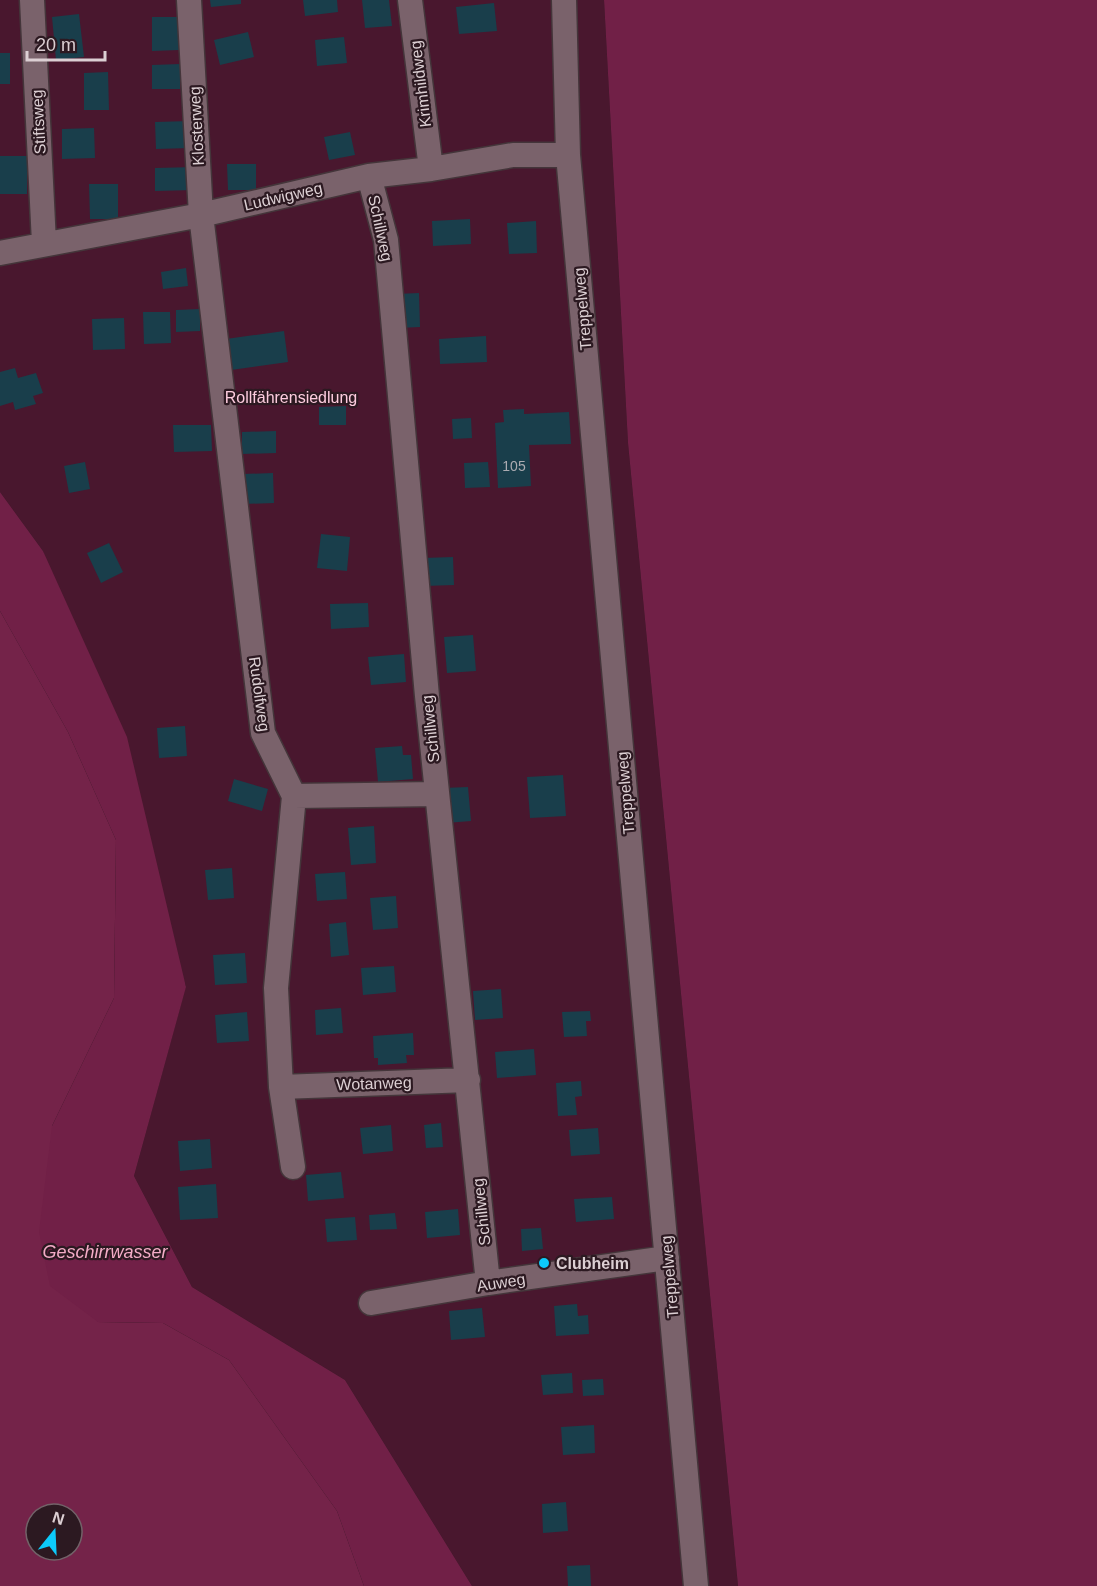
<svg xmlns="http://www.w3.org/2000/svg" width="1097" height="1586" viewBox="0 0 1097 1586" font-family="Arial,sans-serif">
<rect width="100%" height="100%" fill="#2c1921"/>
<!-- green -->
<path fill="#49172e" d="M0,0H604L628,443L738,1586H472L345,1380L192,1287L134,1176L186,986L43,551L0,492Z"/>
<!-- forest -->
<path fill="#742349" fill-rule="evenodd" d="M0,611L68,732L116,840L114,998L52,1126L98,1322L163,1323L229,1360L337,1511L364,1586H0ZM36,1514H72V1550H36Z"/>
<!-- water -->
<path fill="#712047" d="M604,0H1097V1586H738L628,443Z
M0,492L43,551L127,737L186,987L134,1176L192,1287L345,1380L472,1586H364L337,1511L229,1360L163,1323L98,1322L50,1286L39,1232L52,1126L114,998L116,840L68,732L0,611Z"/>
<!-- building -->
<path fill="#193e4b" d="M210,0H241V4L211,7Z
M303,0H337L338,12L305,16Z
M362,0H389L392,26L365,28Z
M494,3L497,31L459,34L456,7Z
M79,14L84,57L56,60L52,17Z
M152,17H179V50L152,51Z
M248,32L254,57L220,65L214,40Z
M344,37L347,63L317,66L315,40Z
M0,53H10V84H0Z
M180,64V89H152V65Z
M108,72L109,110H84V73Z
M190,121V148L156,149L155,122Z
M94,128L95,158L62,159V129Z
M350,132L355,155L329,160L324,137Z
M0,156H27V194H0Z
M227,164H256V190H228Z
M195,167V190L155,191V168Z
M89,184H118V219H90Z
M470,219L471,244L433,246L432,221Z
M536,221L537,253L509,254L507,223Z
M186,268L188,286L163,289L161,272Z
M419,293L420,327L398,328L396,294Z
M200,309V331L176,332V310Z
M143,312H170L171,343L144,344Z
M124,318L125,349L93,350L92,319Z
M284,331L288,362L231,370L226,339Z
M486,336L487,362L440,364L439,339Z
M15,368L18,378L36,373L43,393L33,396L36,404L15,410L13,402L0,406V372Z
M346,406V425H319V407Z
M524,409V414L569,412L571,444L529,445L531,486L498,488L495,423L504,422L503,410Z
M471,418L472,438L453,439L452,419Z
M173,425H211L212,451L174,452Z
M276,431V453L242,454V432Z
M85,462L90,489L69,493L64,466Z
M488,462L490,487L465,488L464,463Z
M273,473L274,503L244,504L243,474Z
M321,534L350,537L347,571L317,568Z
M109,543L123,572L101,583L87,553Z
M453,557L454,585L424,586L423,558Z
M368,603L369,627L331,629L330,604Z
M473,635L476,671L447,673L444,637Z
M404,654L406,682L371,685L368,657Z
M185,726L187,756L159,758L157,728Z
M402,746L403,755H411L413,779L378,782L375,748Z
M563,775L566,816L530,818L527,777Z
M234,779L268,789L262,811L228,801Z
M468,787L471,821L446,823L443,788Z
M374,826L376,863L351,865L348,828Z
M232,868L234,898L208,900L205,870Z
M345,872L347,899L317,901L315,874Z
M396,896L398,928L373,930L370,898Z
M346,922L349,955L331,957L329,924Z
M245,953L247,983L215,985L213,955Z
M394,966L396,992L363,995L361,968Z
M501,989L503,1018L475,1020L473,991Z
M341,1008L343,1033L316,1035L315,1010Z
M590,1011L591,1021H586L587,1036L564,1037L562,1012Z
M247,1012L249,1041L217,1043L215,1015Z
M413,1033L414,1055H406L407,1063L378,1065V1058H374L373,1036Z
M534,1049L536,1075L497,1078L495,1052Z
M581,1081L582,1096L575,1097L577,1115L558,1116L556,1083Z
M441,1123L443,1147L426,1148L424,1125Z
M391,1125L393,1151L363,1154L360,1128Z
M598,1128L600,1154L571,1156L569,1130Z
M210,1139L212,1168L180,1171L178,1141Z
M341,1172L344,1198L308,1201L306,1175Z
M216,1184L218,1218L180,1220L178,1187Z
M612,1197L614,1219L576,1222L574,1199Z
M458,1209L460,1235L427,1238L425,1212Z
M395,1213L397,1229L370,1230L369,1215Z
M355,1217L357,1240L327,1242L325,1219Z
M541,1228L543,1249L522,1251L521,1229Z
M577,1304L578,1316L588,1315L589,1334L556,1336L554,1306Z
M482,1308L485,1337L451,1340L449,1311Z
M572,1373L573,1393L543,1395L541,1375Z
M603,1379L604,1395L583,1396L582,1380Z
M594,1425L595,1453L563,1455L561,1427Z
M566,1502L568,1531L543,1533L542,1504Z
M590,1565L591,1586H568L567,1566Z"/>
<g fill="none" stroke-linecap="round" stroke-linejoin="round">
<defs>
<path id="street" d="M32,0L44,243
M189,0L201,215L263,733L294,796L276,988L281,1087L293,1167
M410,0L431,169
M564,0L568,155L696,1586
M369,176L386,240L427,696L488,1283
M0,253L201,215L369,176L431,169L513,155H568
M294,796L437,794
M281,1087L468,1080
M371,1303L488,1283L667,1258"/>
</defs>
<!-- street casing -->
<use href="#street" stroke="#44353a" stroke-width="27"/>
<!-- street -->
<use href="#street" stroke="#7a626b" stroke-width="24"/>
</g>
<!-- markers -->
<circle fill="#0dcafa" stroke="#2c1921" stroke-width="2" cx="544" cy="1263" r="6"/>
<g text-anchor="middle" stroke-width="4.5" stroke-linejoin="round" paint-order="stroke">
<!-- number labels -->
<g font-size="14" fill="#ababb1">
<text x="514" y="471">105</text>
</g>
<!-- street labels -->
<g font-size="16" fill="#dccfd3" stroke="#2c1921">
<text transform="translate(420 84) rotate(-97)" y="6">Krimhildweg</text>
<text transform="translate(38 122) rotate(-93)" y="6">Stiftsweg</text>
<text transform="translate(196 126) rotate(-93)" y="6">Klosterweg</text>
<text transform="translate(283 196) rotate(-13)" y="6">Ludwigweg</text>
<text transform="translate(381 228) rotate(78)" y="6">Schillweg</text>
<text transform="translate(582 309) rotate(-95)" y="6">Treppelweg</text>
<text transform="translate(260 694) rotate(82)" y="6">Rudolfweg</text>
<text transform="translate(430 729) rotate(-96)" y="6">Schillweg</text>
<text transform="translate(625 793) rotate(-95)" y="6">Treppelweg</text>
<text transform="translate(374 1083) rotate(-2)" y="6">Wotanweg</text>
<text transform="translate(481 1212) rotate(-96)" y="6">Schillweg</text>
<text transform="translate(669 1277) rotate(-95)" y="6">Treppelweg</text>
<text transform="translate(501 1282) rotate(-9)" y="6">Auweg</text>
</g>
<!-- park labels -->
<g font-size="16" fill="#fdccde" stroke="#2c1921">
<text x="291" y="403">Rollfährensiedlung</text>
</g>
<!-- poi labels -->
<g font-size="16" font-weight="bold" fill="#dccfd3" stroke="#2c1921" text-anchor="start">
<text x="556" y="1269">Clubheim</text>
</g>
<!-- water labels -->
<g font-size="18" font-style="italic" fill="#f4acc7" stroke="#2c1921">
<text x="105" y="1258">Geschirrwasser</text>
</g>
</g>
<!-- north arrow -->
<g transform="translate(54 1532) rotate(18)"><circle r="28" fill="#2c1921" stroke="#726268" stroke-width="1.5"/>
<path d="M0-4.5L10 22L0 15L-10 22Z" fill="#0dcafa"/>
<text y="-9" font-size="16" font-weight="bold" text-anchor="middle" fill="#dccfd3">N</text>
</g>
<!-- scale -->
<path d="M27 51v9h78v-9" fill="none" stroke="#dccfd3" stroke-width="3"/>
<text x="36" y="51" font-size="18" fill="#dccfd3" stroke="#2c1921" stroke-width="4.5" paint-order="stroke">20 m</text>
</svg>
